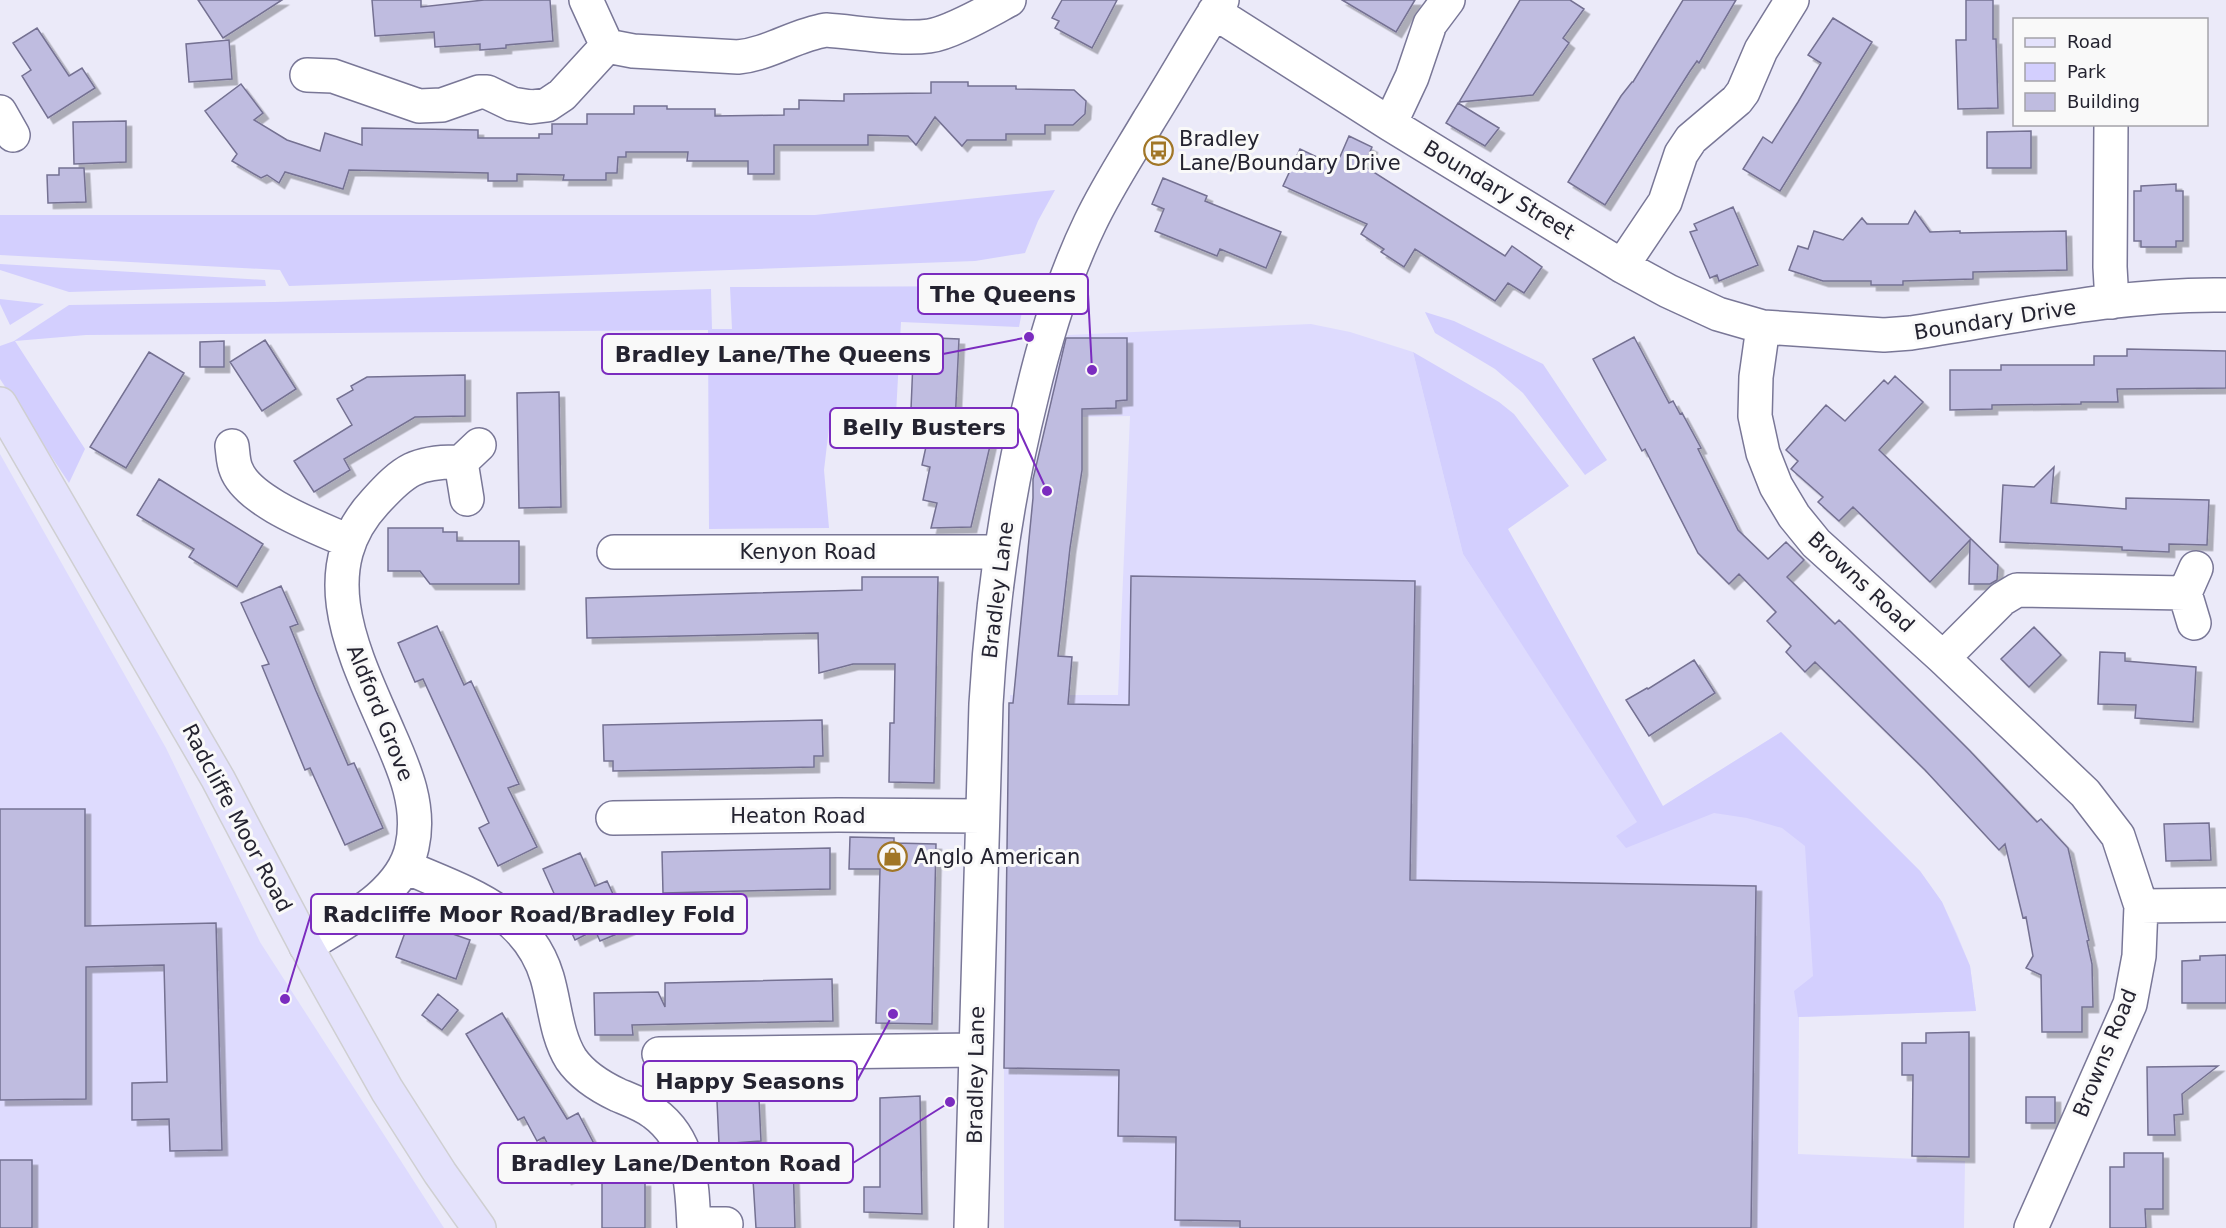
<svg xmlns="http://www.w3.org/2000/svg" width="2226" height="1228" viewBox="0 0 2226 1228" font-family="'DejaVu Sans',sans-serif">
<defs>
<filter id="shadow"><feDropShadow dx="5.5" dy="5.5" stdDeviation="0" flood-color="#0004"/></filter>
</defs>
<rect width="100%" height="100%" fill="#ebeaf9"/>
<!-- built -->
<path fill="#dedbfe" d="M1311,324L1350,332L1413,352L1463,554L1638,822L1781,732L1920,871L1942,902L1957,934L1970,966L1976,1011L1799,1017L1798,1154L1965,1161L1964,1228H1004V1068L1010,695H1118L1130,416L1077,417L1076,398L1050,399L1063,343L1068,335Z
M0,454L166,748L260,942L444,1228H0Z"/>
<!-- green -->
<path fill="#d3cffe" d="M1055,190L1038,221L1025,253L975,261L289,286L280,270L0,255V215H815Z
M0,264L265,280L266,286L69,292L0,270Z
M1027,286L1019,327L901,322L896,414L831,411L824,470L829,528L709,529L708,330L86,335L15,341L85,449L69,483L0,379V346L14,341L69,305L275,302L711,289L712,329H732L730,287Z
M0,299L44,304L10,325L0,304Z
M1425,312L1454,321L1543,364L1607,460L1585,475L1523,393L1495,369L1435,333Z
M1413,352L1499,402L1514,414L1569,486L1508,529L1663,806L1781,732L1920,871L1942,902L1970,966L1976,1011L1798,1017L1794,991L1813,976L1805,846L1782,828L1747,818L1714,813L1626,848L1616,836L1637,822L1463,554Z"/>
<!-- building -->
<path fill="#bfbce0" stroke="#747192" stroke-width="1.5" filter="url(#shadow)" d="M198,0H282L223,38Z
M372,0H421V7L484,0H550L553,41L506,45V48L480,50V44L435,47L434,32L375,36Z
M1062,0H1117L1092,48L1055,28L1059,21L1052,18Z
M1342,0H1415L1396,32Z
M1520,0H1570L1584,9L1563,38L1569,43L1533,95L1459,102Z
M1683,0H1736L1699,63L1697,61L1690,71L1605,205L1568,182L1621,96L1632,82H1633Z
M1966,0H1993V39H1996L1998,108L1958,109L1956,40H1966Z
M1833,18L1872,42L1780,191L1743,169L1763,137L1772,143L1798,102L1821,63L1808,55Z
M37,28L69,76L82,68L95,88L48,118L22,76L31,70L13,43Z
M229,40L232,79L189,82L186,44Z
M931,82H968V86H1016V89L1074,90L1086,101L1085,114L1073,125H1045V134H1006V140H967L962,146L935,117L916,145L908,136L868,135V145H774V174H748V161H687L688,152H626V157H618L617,173H606V180H563L564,175L517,174V181H488V173L349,170L343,189L285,172L279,183L267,175L261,178L232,161L237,154L205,111L241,84L263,113L254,120L287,140L320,151L325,133L362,145V128L478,130V138H539V134H552V124H587V114H634V106H667V109H715V116L784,115V109H799V100L844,101V94L931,93Z
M1458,103L1499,128L1485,146L1446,123Z
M126,121V162L74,164L73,122Z
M2031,131V168H1987V132Z
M1349,136L1372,147L1364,166L1505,256L1512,246L1542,267L1524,293L1508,283L1495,301L1415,249L1404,267L1381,252L1384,249L1361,234L1367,224L1283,186L1300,149L1336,166Z
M59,168H84L86,202L48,203L47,175H59Z
M1163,178L1207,196L1205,201L1281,232L1266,268L1220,249L1217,256L1155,231L1164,209L1152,204Z
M2176,184V191H2183V241H2176V247H2141V241H2134V191H2141V186Z
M1733,207L1758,265L1719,281L1717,275L1710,278L1690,232L1697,230L1694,224Z
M1915,211L1930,232L1960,231V233L2066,231L2067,270L1973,272V279L1903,281V285H1871V281H1823L1789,270L1798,246L1808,249L1814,231L1843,240L1862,218L1867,224H1908Z
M914,337L959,339L955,424L993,433L971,527L931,528L937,503L923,500L930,467L922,465L934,410L911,409Z
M1634,337L1669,403L1673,401L1680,414L1682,413L1701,448L1698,449L1738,530L1768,559L1786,542L1804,560L1787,577L1835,624L1839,620L1970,751L2037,822L2041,819L2068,848L2089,940L2087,941L2092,964L2093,1007H2082V1032H2042L2041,975L2026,968L2033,956L2026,917L2023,918L2005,844L1999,850L1925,770L1815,662L1805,672L1786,652L1791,646L1767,621L1776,612L1739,574L1729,584L1698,553L1645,449L1642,451L1593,359Z
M1066,338H1127V400L1116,401V408L1082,409V470L1070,548L1058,656L1072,657L1068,704L1129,705L1131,576L1415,581L1410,880L1756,886L1751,1228H1240V1221L1175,1220L1176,1137L1118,1136L1119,1070L1004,1068L1009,703H1013L1033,498V479Z
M265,340L296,389L262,411L230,362Z
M224,341V367H200V342Z
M2127,349L2226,351V388L2117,389L2118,402H2081V404L1992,405V409L1950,410V370H2001V365H2094V356H2127Z
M149,352L184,373L126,468L90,447Z
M465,375V416L415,417L344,459L350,470L314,492L294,461L352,425L337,399L353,390L351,386L367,377Z
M1895,376L1923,402L1879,450L1998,565L1997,580L1990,584H1969L1970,540L1930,582L1853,507L1839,521L1818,502L1823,497L1791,469L1798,461L1786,450L1826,405L1845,421L1884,380L1888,384Z
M559,392L561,507L519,508L517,393Z
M2054,467L2051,503L2126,509V498L2209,500L2207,545L2169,544V552L2122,550V547L2000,542L2003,485L2034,487Z
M159,479L263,544L237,587L189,557L194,549L137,515Z
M388,528H443V532H457V541H519V584H430L420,571H388Z
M862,577H938L934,783L889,782L890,723H894L895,664H853L819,673L818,633L587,638L586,598L862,590Z
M281,586L298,624L290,627L316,691L348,765L354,763L383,828L345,845L310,768L305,770L262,666L269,664L241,603Z
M437,626L464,685L471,681L519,784L508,788L537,847L498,866L479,828L489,823L423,679L415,682L398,643Z
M2034,627L2061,655L2029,687L2001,659Z
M2100,652L2125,653V661L2196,667L2193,722L2135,718L2136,705L2098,704Z
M1694,660L1715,693L1649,736L1626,700L1647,688L1648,689Z
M822,720L823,756H814V767L613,771V761H604L603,725Z
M0,809H85V926L216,923L222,1150L170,1151L169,1119L132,1120V1083L167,1082L164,965L86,967V1099L0,1100Z
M2209,823L2211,860L2166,861L2164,824Z
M850,837L894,838V843L936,844L932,1024L876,1023L880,869H849Z
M830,848V889L663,893L662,852Z
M580,853L595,886L607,881L629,929L600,941L595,930L575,940L543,869Z
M410,919L470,940L456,979L396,957Z
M2226,955V1003H2182V961L2200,960V956Z
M832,979L833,1021L632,1025L633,1035H595L594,993L658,992L665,1007V983Z
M438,994L458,1010L442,1030L422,1015Z
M502,1013L567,1119L578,1113L603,1161L566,1179L544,1137L537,1141L524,1117L518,1120L466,1034Z
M1969,1032V1157L1912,1156L1913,1075H1902V1043H1926V1033Z
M2218,1066L2182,1094L2183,1114L2174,1115L2175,1135H2148L2147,1067Z
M920,1096L922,1214L864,1212V1187H880V1098Z
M2026,1097H2055V1123H2026Z
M759,1099L761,1141L719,1144L717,1101Z
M2124,1153H2163V1209H2145L2146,1228H2110V1167H2124Z
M0,1160H32V1228H0Z
M793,1161L795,1228H756L752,1163Z
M645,1181V1228H602V1182Z"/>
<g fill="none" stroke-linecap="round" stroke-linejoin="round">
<defs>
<path id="minor" d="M586,0L607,46
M1214,12L1390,124L1622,266L1668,291L1718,314L1763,327L1884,335L1911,333C2014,317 2121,293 2226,295
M607,46L633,51L738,57C769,54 795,35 826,30C855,32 901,40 929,36C951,33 988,11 1009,0
M307,75L333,76L419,106L442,105L479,92H487L512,104L531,107L547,105L562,95L607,46
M0,112L13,135
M1390,124L1412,77L1430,24L1448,0
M2111,124L2110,267L2112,302
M1622,266L1665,202L1681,154L1691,139L1737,100L1743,92L1761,50L1792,0
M1763,327L1756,377L1755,416L1763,453L1776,486L1794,516L1816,543L1943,658L2085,793L2118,836L2141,906L2139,956L2130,1004L2031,1228
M232,446C233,453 233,462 236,469C248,502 317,527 348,541
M467,499L461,462L479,445
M614,552H1001
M2194,623L2185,593L2196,568
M1943,658L2002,599L2017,590L2185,593
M613,818L838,815L982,816
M406,867C463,892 527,910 547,977C555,1004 556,1035 571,1059C582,1075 601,1087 618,1095C630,1100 644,1105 654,1113C692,1141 692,1185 694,1228
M2141,906L2226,905
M306,946C344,922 402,895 412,847C421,807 405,770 389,734C357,659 309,573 375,502C404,470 416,461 461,462
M659,1054L976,1050
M694,1224H726
M971,1228L986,704C992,601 1006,499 1031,399C1045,339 1063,279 1090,223C1107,187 1129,154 1149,120C1174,80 1197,39 1222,0"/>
<path id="major" d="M0,404L218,779L306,946L387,1090L440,1173L479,1228"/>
</defs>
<!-- minor casing -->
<use href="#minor" stroke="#797797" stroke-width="36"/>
<!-- major casing -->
<use href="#major" stroke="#cfcfd1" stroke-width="36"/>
<!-- minor -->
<use href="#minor" stroke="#fff" stroke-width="33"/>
<!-- major -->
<use href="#major" stroke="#e4e2fc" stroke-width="33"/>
</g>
<!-- icons -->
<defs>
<symbol id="bus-ring" viewBox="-11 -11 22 22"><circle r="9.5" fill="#f9f9f9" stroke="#a17626" stroke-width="1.5"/><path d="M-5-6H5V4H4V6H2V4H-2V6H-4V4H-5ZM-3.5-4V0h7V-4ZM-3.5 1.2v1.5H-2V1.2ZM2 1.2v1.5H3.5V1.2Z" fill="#a17626"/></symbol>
<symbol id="shop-ring" viewBox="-11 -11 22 22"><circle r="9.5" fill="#f9f9f9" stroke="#a17626" stroke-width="1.5"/><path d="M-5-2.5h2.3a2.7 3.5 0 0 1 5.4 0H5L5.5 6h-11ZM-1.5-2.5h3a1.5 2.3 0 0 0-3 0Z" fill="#a17626"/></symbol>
</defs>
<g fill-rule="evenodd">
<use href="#bus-ring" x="1142" y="134" width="33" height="33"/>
<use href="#shop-ring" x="876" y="840" width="33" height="33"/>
</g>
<g text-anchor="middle" stroke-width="6" stroke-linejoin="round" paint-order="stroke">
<!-- poi labels -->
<g font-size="21" fill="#242330" stroke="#f9f9f9" text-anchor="start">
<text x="1179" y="146">Bradley<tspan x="1179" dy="24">Lane/Boundary Drive</tspan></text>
<text x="914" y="864">Anglo American</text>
</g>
<!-- street labels -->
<g font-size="21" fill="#242330" stroke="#f9f9f9">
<text transform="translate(1499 190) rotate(31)" y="7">Boundary Street</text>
<text transform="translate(1995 320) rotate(-9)" y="7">Boundary Drive</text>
<text x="808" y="559">Kenyon Road</text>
<text transform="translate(1861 582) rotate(43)" y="7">Browns Road</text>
<text transform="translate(998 590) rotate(-83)" y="7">Bradley Lane</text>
<text transform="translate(380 713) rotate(68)" y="7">Aldford Grove</text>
<text x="798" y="823">Heaton Road</text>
<text transform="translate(237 818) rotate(62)" y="7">Radcliffe Moor Road</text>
<text transform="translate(2105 1053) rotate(-68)" y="7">Browns Road</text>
<text transform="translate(976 1075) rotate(-89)" y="7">Bradley Lane</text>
</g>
</g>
<!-- callouts -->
<path fill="none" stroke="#7b2cbf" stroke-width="2" d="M1092 370L1088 294M1029 337L943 354M1047 491L1018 428M285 999L311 914M893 1014L857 1081M950 1102L853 1163"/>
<g fill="#7b2cbf" stroke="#f9f9f9" stroke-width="2">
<circle cx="1092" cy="370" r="6"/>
<circle cx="1029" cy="337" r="6"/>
<circle cx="1047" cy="491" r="6"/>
<circle cx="285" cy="999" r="6"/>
<circle cx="893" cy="1014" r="6"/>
<circle cx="950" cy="1102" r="6"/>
</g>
<g fill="#f9f9f9" stroke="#7b2cbf" stroke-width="2">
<rect x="918" y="274" width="170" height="40" rx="6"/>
<rect x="602" y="334" width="341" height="40" rx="6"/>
<rect x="830" y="408" width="188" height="40" rx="6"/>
<rect x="311" y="894" width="436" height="40" rx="6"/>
<rect x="643" y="1061" width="214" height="40" rx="6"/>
<rect x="498" y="1143" width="355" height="40" rx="6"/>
</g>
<g font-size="22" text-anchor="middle" font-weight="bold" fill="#242330">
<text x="1003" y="302">The Queens</text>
<text x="773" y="362">Bradley Lane/The Queens</text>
<text x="924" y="435">Belly Busters</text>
<text x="529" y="922">Radcliffe Moor Road/Bradley Fold</text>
<text x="750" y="1089">Happy Seasons</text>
<text x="676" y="1171">Bradley Lane/Denton Road</text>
</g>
<!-- legend -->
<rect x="2013" y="18" width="195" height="108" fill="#f9f9f9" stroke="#a4a3a9" stroke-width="1.5"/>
<rect x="2025" y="38" width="30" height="9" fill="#e4e2fc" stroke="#a4a3a9" stroke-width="1.5"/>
<text x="2067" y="48" font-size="18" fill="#242330">Road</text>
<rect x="2025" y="63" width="30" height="18" fill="#d3cffe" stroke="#a4a3a9" stroke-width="1.5"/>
<text x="2067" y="78" font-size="18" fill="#242330">Park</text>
<rect x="2025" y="93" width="30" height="18" fill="#bfbce0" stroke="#a4a3a9" stroke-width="1.5"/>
<text x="2067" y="108" font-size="18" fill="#242330">Building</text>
</svg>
